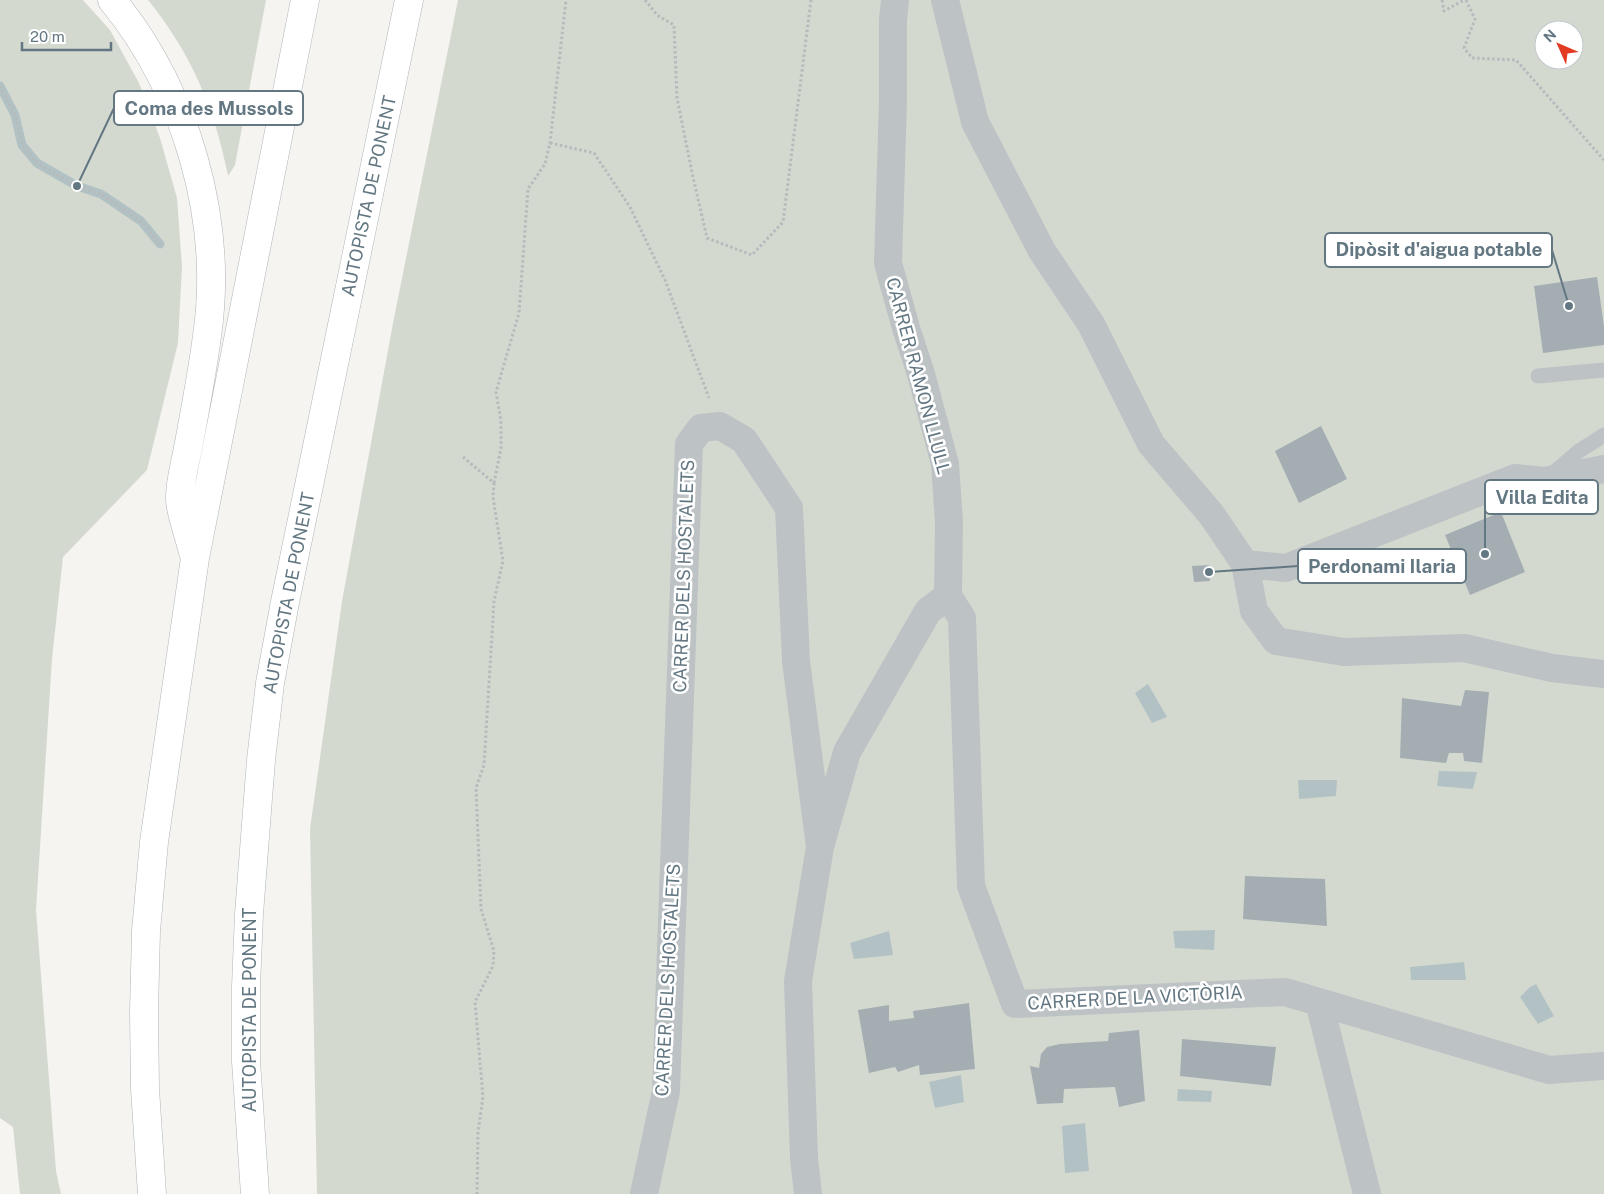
<svg xmlns="http://www.w3.org/2000/svg" width="1604" height="1194" viewBox="0 0 1604 1194" font-family="'Public Sans',sans-serif">
<rect width="100%" height="100%" fill="#f5f4f0"/>
<!-- green -->
<path fill="#d4d9d0" fill-rule="evenodd" d="M0,0H83L110,30L139,83L160,138L177,198L182,266L178,343L147,470L63,557L52,659L36,910L56,1171L61,1194H20L13,1127L0,1118Z
M148,0H266L235,165L228,176C215,109 191,53 148,0Z
M458,0H1604V1194H317L310,829L342,601L393,323ZM1544,30H1574V60H1544Z"/>
<!-- water -->
<path fill="#b2c2c4" d="M1148,684L1167,717L1152,723L1135,693Z
M1439,771L1477,772L1473,789L1437,786Z
M1298,780H1337L1336,796L1299,799Z
M1215,930L1214,950L1175,948L1173,931Z
M889,931L893,955L854,959L850,943Z
M1464,962L1466,980H1411L1410,967Z
M1536,984L1554,1016L1538,1024L1520,997L1530,987Z
M961,1075L964,1102L935,1108L929,1082Z
M1178,1089L1212,1091L1211,1102L1177,1101Z
M1085,1123L1089,1171L1065,1173L1062,1126Z"/>
<g fill="none" stroke-linecap="round" stroke-linejoin="round">
<!-- stream -->
<path stroke="#b2c2c4" stroke-width="9" d="M0,86L15,115L22,145L37,163L77,186L101,194L141,221L160,244"/>
</g>
<!-- building -->
<path fill="#a4aeb2" d="M1597,277L1604,326V345L1543,353L1534,286Z
M1321,426L1347,479L1299,503L1275,451Z
M1501,512L1525,572L1470,595L1445,535Z
M1209,565L1210,581L1194,582L1192,566Z
M1465,690L1489,692L1482,763L1464,761L1463,753H1449L1446,763L1400,758L1402,698L1461,706Z
M1245,876L1325,879L1327,926L1243,919Z
M969,1003L975,1069L920,1075L919,1065L898,1072L895,1067L869,1073L858,1010L889,1005V1021L914,1018L913,1011Z
M1139,1030L1145,1101L1119,1107L1115,1087L1064,1089L1063,1103L1037,1104L1030,1066L1039,1068L1041,1054L1047,1047L1060,1044L1108,1041L1109,1033Z
M1182,1039L1276,1047L1271,1086L1180,1076Z"/>
<g fill="none" stroke-linecap="round" stroke-linejoin="round">
<defs>
<path id="motorway" d="M112,0C186,90 224,220 207,336C202,374 195,411 188,448C185,464 180,481 180,497C179,508 190,539 193,552
M152,1194L145,1089L144,1012L146,931L154,842L195,558L305,0
M255,1194L246,1061V987L249,914L261,760L270,683L285,602L409,0"/>
</defs>
<!-- motorway casing -->
<use href="#motorway" stroke="#b0b5b7" stroke-width="29"/>
<!-- path -->
<path stroke="#b7babc" stroke-width="3" stroke-dasharray="2.5 2.5" stroke-linecap="butt" d="M645,0L657,15L674,25L677,98L693,177L707,238L752,255L783,222L811,0
M1442,0L1444,11L1464,0
M1466,0L1475,19L1464,48L1472,58L1516,60L1604,160
M0,86L15,115L22,145L37,163L77,186L101,194L141,221L160,244
M550,143L594,153L630,207L665,280L709,398
M463,457L494,483L493,497L503,561L494,601L484,765L476,788L481,909L494,951L493,966L475,1002L483,1097L478,1132L477,1194
M494,483L501,448V421L496,392L519,313L528,189L545,164L550,143L566,0"/>
<!-- service -->
<path stroke="#bdc2c5" stroke-width="15" d="M1538,376L1604,370
M1551,475L1579,451L1604,435"/>
<!-- minor -->
<path stroke="#bdc2c5" stroke-width="28" d="M945,0L975,122L1042,251L1091,324L1151,444L1211,514L1245,564L1286,568L1515,478L1544,481L1604,469
M1245,564L1254,611L1276,641L1344,652L1464,648L1552,668L1604,674
M948,596L962,618L971,886L1015,1004L1285,992L1549,1070L1604,1066
M1319,1002L1367,1194
M644,1194L666,1091L689,444L701,428L720,426L744,440L789,508L796,661L820,847
M808,1194L804,1158L798,981L820,847L847,752L928,611L948,596L949,522L945,464L921,374L906,328L888,263L893,101V20L895,0"/>
<!-- motorway -->
<use href="#motorway" stroke="#fff" stroke-width="28"/>
</g>
<g text-anchor="middle" stroke-width="5" stroke-linejoin="round" paint-order="stroke">
<!-- street labels -->
<g font-size="18" fill="#637782" stroke="#fff">
<text transform="translate(369 196) rotate(-78)" y="6">AUTOPISTA DE PONENT</text>
<text transform="translate(918 376) rotate(75)" y="6">CARRER RAMON LLULL</text>
<text transform="translate(684 576) rotate(-88)" y="6">CARRER DELS HOSTALETS</text>
<text transform="translate(289 593) rotate(-79)" y="6">AUTOPISTA DE PONENT</text>
<text transform="translate(668 980) rotate(-87)" y="6">CARRER DELS HOSTALETS</text>
<text transform="translate(1135 998) rotate(-3)" y="6">CARRER DE LA VICTÒRIA</text>
<text transform="translate(250 1010) rotate(-90)" y="6">AUTOPISTA DE PONENT</text>
</g>
</g>
<!-- callouts -->
<path fill="none" stroke="#637782" stroke-width="2" d="M77 186L114 108M1569 306L1552 250M1485 554L1485 497M1209 572L1298 566"/>
<g fill="#637782" stroke="#fff" stroke-width="2">
<circle cx="77" cy="186" r="5"/>
<circle cx="1569" cy="306" r="5"/>
<circle cx="1485" cy="554" r="5"/>
<circle cx="1209" cy="572" r="5"/>
</g>
<g fill="#fff" stroke="#637782" stroke-width="2">
<rect x="114" y="91" width="189" height="34" rx="5"/>
<rect x="1325" y="233" width="227" height="34" rx="5"/>
<rect x="1485" y="480" width="113" height="34" rx="5"/>
<rect x="1298" y="549" width="168" height="34" rx="5"/>
</g>
<g font-size="19" text-anchor="middle" font-weight="bold" fill="#637782">
<text x="209" y="115">Coma des Mussols</text>
<text x="1439" y="256">Dipòsit d'aigua potable</text>
<text x="1542" y="504">Villa Edita</text>
<text x="1382" y="573">Perdonami Ilaria</text>
</g>
<!-- north arrow -->
<g transform="translate(1559 45) rotate(315)"><circle r="24" fill="#ffffff" stroke="#c1c9cd"/>
<path d="M0-4L9 19L0 12L-9 19Z" fill="#e33a22"/>
<text y="-8" font-size="14" font-weight="bold" text-anchor="middle" fill="#637782">N</text>
</g>
<!-- scale -->
<path d="M22 42v8h89v-8" fill="none" stroke="#637782" stroke-width="2.5"/>
<text x="30" y="42" font-size="15" fill="#637782" stroke="#ffffff" stroke-width="4" paint-order="stroke">20 m</text>
</svg>
